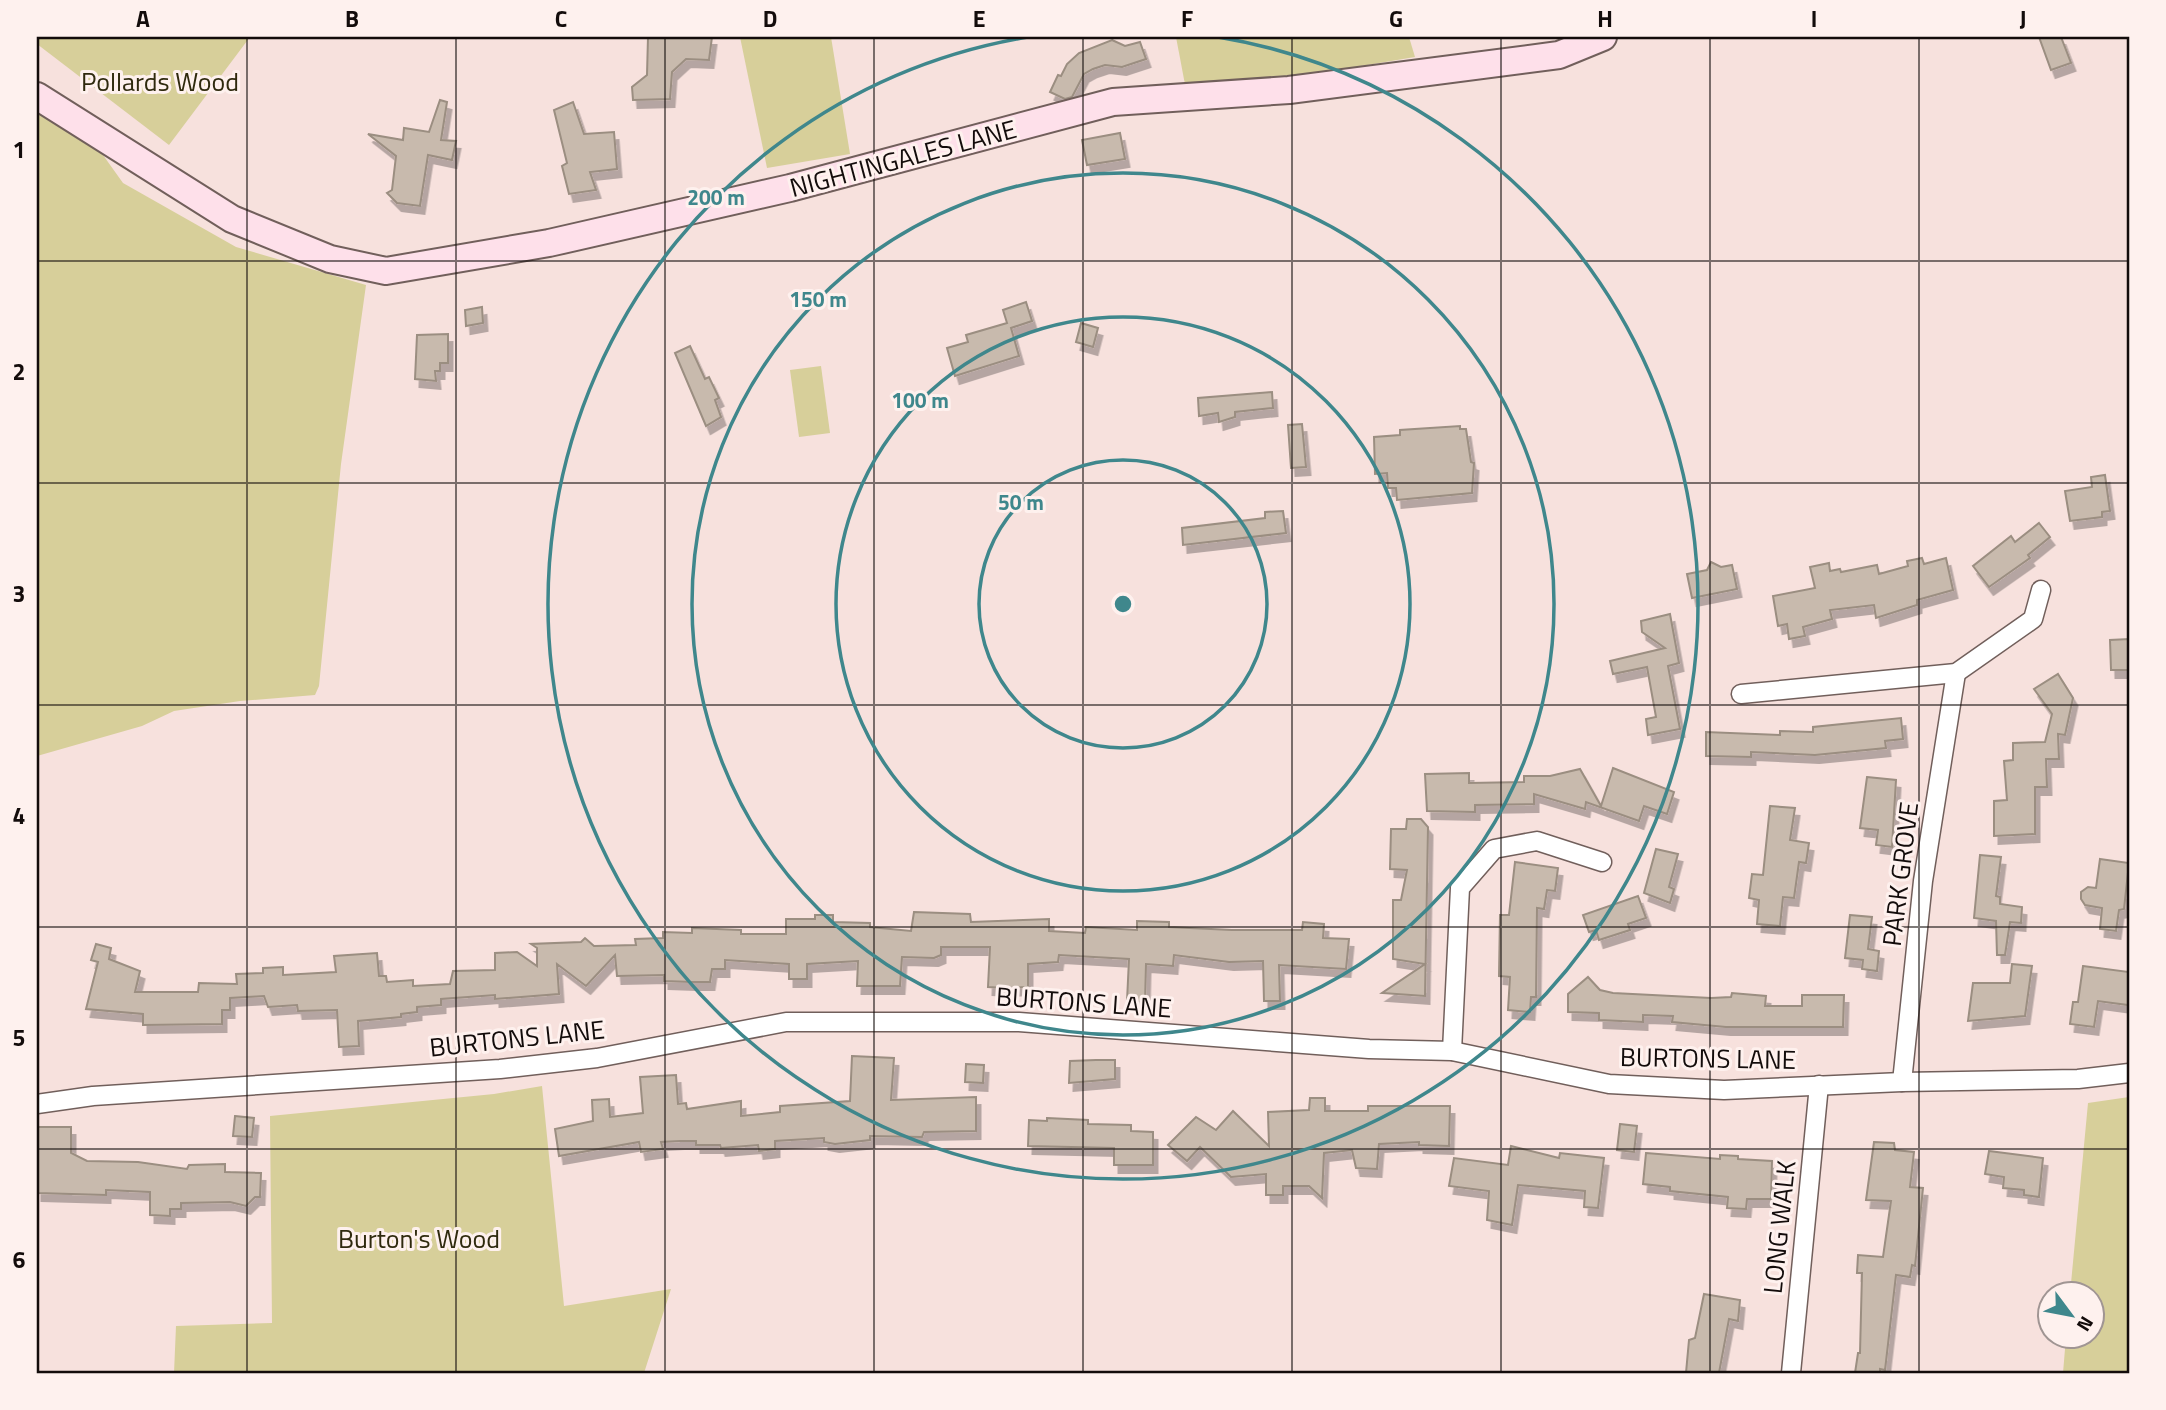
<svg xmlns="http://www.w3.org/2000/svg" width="2166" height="1410" font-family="'Titillium Web',sans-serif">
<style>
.green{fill:#d7cf9a}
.building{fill:#c8baad;stroke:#9b8e81;stroke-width:2;filter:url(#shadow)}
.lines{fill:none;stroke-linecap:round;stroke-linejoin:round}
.street-casing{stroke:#715f5b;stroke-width:21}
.secondary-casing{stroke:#715f5b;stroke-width:30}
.street{stroke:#fff;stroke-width:18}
.secondary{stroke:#fee0ea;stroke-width:26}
.grid{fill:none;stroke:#130c0b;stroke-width:2;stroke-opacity:0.55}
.ring{fill:none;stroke:#3f878c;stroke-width:3.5}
.labels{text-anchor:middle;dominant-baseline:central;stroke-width:6;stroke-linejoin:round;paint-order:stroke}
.park-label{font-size:26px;fill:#2f2a0e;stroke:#fef1ee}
.street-label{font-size:26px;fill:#130c0b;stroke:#fef1ee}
.centre{fill:#3f878c;stroke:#fef1ee;stroke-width:3.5}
.ring-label{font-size:21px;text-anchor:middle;font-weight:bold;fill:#3f878c;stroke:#fef1ee;stroke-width:6;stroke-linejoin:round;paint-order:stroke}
.neatline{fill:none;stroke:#130c0b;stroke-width:2.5}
.grid-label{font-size:23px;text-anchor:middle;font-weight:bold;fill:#130c0b}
</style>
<defs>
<filter id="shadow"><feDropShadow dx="4.5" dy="8" stdDeviation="0" flood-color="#0004"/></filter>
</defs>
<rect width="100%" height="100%" fill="#f7e1dd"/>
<g class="green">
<polygon points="37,37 250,37 169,145 37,44"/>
<polygon points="740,37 831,37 850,154 767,168"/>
<polygon points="1176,37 1409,37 1415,57 1187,95"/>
<polygon points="37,113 103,155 123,183 236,247 366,285 341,464 319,686 315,695 240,701 174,711 142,726 37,756"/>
<polygon points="821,366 830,433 799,437 790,370"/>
<polygon points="542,1086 564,1306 671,1289 644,1373 174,1373 176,1326 272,1323 270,1116 494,1094"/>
<polygon points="2129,1097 2129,1373 2063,1373 2066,1337 2092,1336 2092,1294 2070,1294 2088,1103"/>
</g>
<g class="building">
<polygon points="648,37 712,37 709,60 686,59 672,72 670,99 633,100 632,87 647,75"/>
<polygon points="2039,37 2061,37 2071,63 2051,70"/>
<polygon points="1112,40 1125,46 1140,42 1146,59 1122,67 1105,65 1093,69 1084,74 1072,97 1065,99 1050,92 1058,75 1061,76 1067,64 1079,53"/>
<polygon points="440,100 447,102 441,140 456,141 452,160 428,155 420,206 397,203 387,193 392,190 396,156 368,134 403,140 404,128 429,132"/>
<polygon points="573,102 584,134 614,132 617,169 590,172 596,190 569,194 562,166 567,163 554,110"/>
<polygon points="1120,133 1125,159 1087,165 1082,140"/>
<polygon points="1026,302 1032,321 1011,328 1019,356 955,376 947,348 968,342 966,335 1007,323 1003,310"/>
<polygon points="482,307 483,323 466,326 465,310"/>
<polygon points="1081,323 1098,328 1093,347 1076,342"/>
<polygon points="448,334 448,363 440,363 440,371 435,371 436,381 415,379 417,335"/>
<polygon points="690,346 705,379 709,377 719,398 715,400 721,417 706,426 675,353"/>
<polygon points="1272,392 1273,408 1235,412 1235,417 1219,422 1218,413 1199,416 1198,398"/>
<polygon points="1302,424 1306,467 1291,468 1288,425"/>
<polygon points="1460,426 1460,429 1466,429 1471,462 1474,463 1472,493 1397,500 1396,488 1388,488 1387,473 1375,474 1374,437 1400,435 1400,430"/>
<polygon points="2105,475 2110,511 2102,512 2102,517 2070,521 2065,491 2092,487 2091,477"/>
<polygon points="1283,511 1286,533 1183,545 1182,528 1265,518 1265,512"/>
<polygon points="2039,523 2050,537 2028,555 2030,558 1989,587 1973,566 2011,536 2015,542"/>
<polygon points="1922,558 1924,564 1946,558 1953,590 1917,600 1917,605 1876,618 1874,605 1830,610 1832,619 1803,627 1805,636 1789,639 1787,624 1778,626 1773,596 1815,588 1810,567 1829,563 1830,571 1840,569 1841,572 1877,565 1879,574 1908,566 1907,561"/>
<polygon points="1711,562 1721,567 1732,565 1737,589 1692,598 1687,574 1707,570"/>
<polygon points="1670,614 1679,663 1668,666 1680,729 1648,735 1646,719 1656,717 1647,667 1613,674 1610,661 1665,648 1642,632 1641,621"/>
<polygon points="2129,639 2129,670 2111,670 2110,640"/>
<polygon points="2058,674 2073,698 2065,735 2058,734 2059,759 2046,759 2047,787 2035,787 2035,834 1994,836 1994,801 2007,800 2004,761 2013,760 2013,743 2045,742 2052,714 2034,689"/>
<polygon points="1901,718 1903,739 1885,741 1886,748 1815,755 1751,752 1751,757 1706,756 1706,732 1780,735 1780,731 1813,732 1813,727"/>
<polygon points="1613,768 1674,792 1667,814 1644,806 1639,821 1586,802 1585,809 1534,794 1534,804 1475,805 1475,812 1427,811 1425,774 1469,773 1469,783 1524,782 1524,776 1550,776 1580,769 1601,806"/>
<polygon points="1867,777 1896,780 1892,847 1876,845 1878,830 1860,828"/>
<polygon points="1770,806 1795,808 1790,840 1809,843 1806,863 1799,862 1794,898 1783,897 1780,926 1757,924 1759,900 1749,898 1752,874 1763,875"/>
<polygon points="1407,819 1421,819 1428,827 1425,996 1382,993 1425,964 1393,959 1393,900 1401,900 1407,870 1390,869 1391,829 1406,829"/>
<polygon points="1656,849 1678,854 1669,887 1674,889 1670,903 1644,893"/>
<polygon points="1980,855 2001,857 1996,896 2000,897 2000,904 2022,907 2021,923 2010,922 2005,955 1997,955 1996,921 1974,918"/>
<polygon points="2100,859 2129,863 2124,909 2119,910 2116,931 2100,929 2102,908 2085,905 2081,899 2081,892 2088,887 2096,888"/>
<polygon points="1515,862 1558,868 1555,891 1547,890 1544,909 1537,908 1536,997 1531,997 1530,1012 1508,1010 1510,977 1499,976 1500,915 1509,915"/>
<polygon points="1638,896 1646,918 1628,924 1630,930 1599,940 1596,930 1589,932 1583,915"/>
<polygon points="914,912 970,914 971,922 1049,919 1049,931 1085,933 1086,927 1137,930 1137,921 1169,922 1169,927 1232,930 1302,930 1303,922 1324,924 1323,938 1349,939 1346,969 1279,965 1280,1001 1264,1001 1263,961 1229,962 1174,955 1173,966 1146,964 1145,1002 1127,1001 1129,959 1059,955 1058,962 1028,964 1028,987 1006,988 988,987 990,947 941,947 941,955 934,958 902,957 900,986 857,986 858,961 807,964 807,979 789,979 789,964 725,960 725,969 712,969 710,982 692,982 664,981 664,975 617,976 615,955 586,986 557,964 559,994 495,999 495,995 441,999 441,1005 417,1007 417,1012 401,1014 401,1017 358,1021 359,1046 339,1047 337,1010 298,1011 297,1005 268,1007 264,996 230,998 230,1010 222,1010 222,1024 143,1025 143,1014 86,1009 98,962 91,960 96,944 111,948 109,959 140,971 135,992 198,992 199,983 237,984 236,974 263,973 263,968 283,967 283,975 336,972 334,956 377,953 379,976 386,976 387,982 413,980 413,986 450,984 453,971 495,970 495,953 517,952 537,966 537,948 531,944 581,942 585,938 594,946 636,945 635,939 663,938 663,932 692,933 692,928 741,930 741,934 786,934 786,919 815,919 815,915 833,915 833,922 870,923 870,927 911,931"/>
<polygon points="1850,915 1872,917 1868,949 1879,951 1877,971 1862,969 1863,960 1845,958"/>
<polygon points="2012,964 2032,966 2025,1016 1968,1021 1973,983 2010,983"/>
<polygon points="2083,966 2129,972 2128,1005 2098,1001 2094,1027 2070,1024 2073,1002 2078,1002"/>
<polygon points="1588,977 1600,990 1613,993 1711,998 1731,997 1732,993 1766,996 1765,1006 1802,1006 1802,995 1844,995 1843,1027 1726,1027 1672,1022 1673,1016 1643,1015 1643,1022 1599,1020 1599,1013 1568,1012 1568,994"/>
<polygon points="852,1056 894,1058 891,1100 976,1097 976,1131 924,1132 922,1137 870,1136 870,1140 835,1144 824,1142 824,1138 775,1141 775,1149 759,1151 758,1145 721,1148 720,1145 696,1145 696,1141 680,1141 661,1142 663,1149 641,1152 639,1142 559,1156 555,1129 593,1121 592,1100 609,1099 610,1117 643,1113 640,1077 676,1075 678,1104 686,1103 687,1109 741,1101 741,1116 780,1112 780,1106 850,1101"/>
<polygon points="1096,1060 1115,1060 1115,1079 1069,1083 1070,1061"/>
<polygon points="966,1064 984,1065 983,1083 965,1082"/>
<polygon points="1310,1098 1325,1098 1325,1111 1368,1111 1368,1106 1450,1106 1449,1146 1419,1145 1419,1142 1379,1144 1377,1169 1356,1168 1352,1150 1324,1153 1322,1198 1309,1186 1283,1186 1283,1195 1266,1195 1266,1174 1231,1177 1200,1147 1187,1161 1168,1145 1196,1117 1216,1130 1233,1111 1269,1146 1268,1112 1309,1110"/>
<polygon points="235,1116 254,1118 252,1137 233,1136"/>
<polygon points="1047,1118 1088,1120 1088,1124 1131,1125 1131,1131 1153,1132 1153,1165 1114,1165 1114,1148 1028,1146 1029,1120 1047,1121"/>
<polygon points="1620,1124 1637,1126 1634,1152 1617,1150"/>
<polygon points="37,1127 71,1127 71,1153 87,1161 138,1162 187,1169 189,1165 225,1164 225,1172 261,1173 260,1197 255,1197 246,1206 230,1202 181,1203 181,1209 170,1209 170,1216 150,1215 150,1192 106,1190 106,1195 37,1193"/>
<polygon points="1874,1142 1894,1143 1895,1150 1914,1152 1910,1187 1923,1188 1915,1266 1912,1265 1910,1277 1896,1275 1885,1370 1880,1369 1880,1373 1855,1373 1858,1353 1860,1353 1862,1273 1857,1273 1858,1255 1883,1257 1891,1201 1866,1200"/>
<polygon points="1511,1146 1559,1158 1560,1153 1604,1158 1598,1208 1584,1207 1585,1191 1518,1185 1512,1225 1487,1220 1489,1191 1449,1186 1454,1158 1508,1165"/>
<polygon points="1989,1151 2043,1158 2039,1197 2024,1195 2024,1190 2003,1188 2004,1177 1985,1174"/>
<polygon points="1646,1153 1720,1159 1720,1155 1738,1156 1738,1159 1772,1161 1771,1199 1747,1199 1746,1209 1727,1208 1728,1197 1670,1191 1670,1187 1643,1184"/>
<polygon points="1704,1294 1740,1300 1738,1321 1729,1319 1719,1373 1686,1373 1689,1340 1695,1338"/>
</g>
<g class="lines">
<defs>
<g id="street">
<polyline points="1741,694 1956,673 2033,619 2041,590"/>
<polyline points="1452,1051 1460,888 1494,849 1537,841 1602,862"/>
<polyline points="1902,1082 1923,881 1956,673"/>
<polyline points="37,1104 93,1096 500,1069 597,1058 786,1022 1019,1022 1369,1049 1452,1051 1609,1084 1724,1090 1902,1082 2078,1079 2129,1073"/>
<polyline points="1791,1373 1819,1085"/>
</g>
<polyline id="secondary" points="37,96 232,219 330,259 386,271 549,243 790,188 1113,102 1289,90 1559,55 1603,37"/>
</defs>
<use href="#street" class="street-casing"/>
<use href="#secondary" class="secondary-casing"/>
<use href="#street" class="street"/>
<use href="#secondary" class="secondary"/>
</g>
<path class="grid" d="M247,37V1373M456,37V1373M665,37V1373M874,37V1373M1083,37V1373M1292,37V1373M1501,37V1373M1710,37V1373M1919,37V1373M37,261H2129M37,483H2129M37,705H2129M37,927H2129M37,1149H2129"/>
<g class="ring">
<circle cx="1123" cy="604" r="144"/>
<circle cx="1123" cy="604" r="287"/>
<circle cx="1123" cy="604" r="431"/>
<path d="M1218 37A575 575 0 1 1 1028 37"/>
</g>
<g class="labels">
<g class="park-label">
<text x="160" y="81">Pollards Wood</text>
<text x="419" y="1238">Burton's Wood</text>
</g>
<g class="street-label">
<text transform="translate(903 158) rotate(-15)">NIGHTINGALES LANE</text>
<text transform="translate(1900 874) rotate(-83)">PARK GROVE</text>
<text transform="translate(1084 1002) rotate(4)">BURTONS LANE</text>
<text transform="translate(517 1038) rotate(-6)">BURTONS LANE</text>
<text transform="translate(1708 1058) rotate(1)">BURTONS LANE</text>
<text transform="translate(1779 1227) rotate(-84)">LONG WALK</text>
</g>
</g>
<circle cx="1123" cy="604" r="10" class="centre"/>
<g class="ring-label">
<text x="716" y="205">200 m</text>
<text x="818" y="307">150 m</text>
<text x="920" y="408">100 m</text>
<text x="1021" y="510">50 m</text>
</g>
<rect width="2166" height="1410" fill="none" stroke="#fef1ee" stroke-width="77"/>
<g transform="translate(2071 1315) rotate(122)"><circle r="33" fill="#fef1ee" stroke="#a09593" stroke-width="2"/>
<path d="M0-5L12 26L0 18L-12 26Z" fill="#3f878c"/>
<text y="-10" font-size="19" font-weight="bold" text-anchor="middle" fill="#130c0b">N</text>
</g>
<rect x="38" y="38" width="2090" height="1334" class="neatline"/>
<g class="grid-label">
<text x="143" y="27">A</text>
<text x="352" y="27">B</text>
<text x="561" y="27">C</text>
<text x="770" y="27">D</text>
<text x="979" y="27">E</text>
<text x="1187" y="27">F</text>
<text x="1396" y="27">G</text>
<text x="1605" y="27">H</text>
<text x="1814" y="27">I</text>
<text x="2023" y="27">J</text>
<text x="19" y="158">1</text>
<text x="19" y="380">2</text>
<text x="19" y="602">3</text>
<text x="19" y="824">4</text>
<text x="19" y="1046">5</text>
<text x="19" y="1268">6</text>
</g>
</svg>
